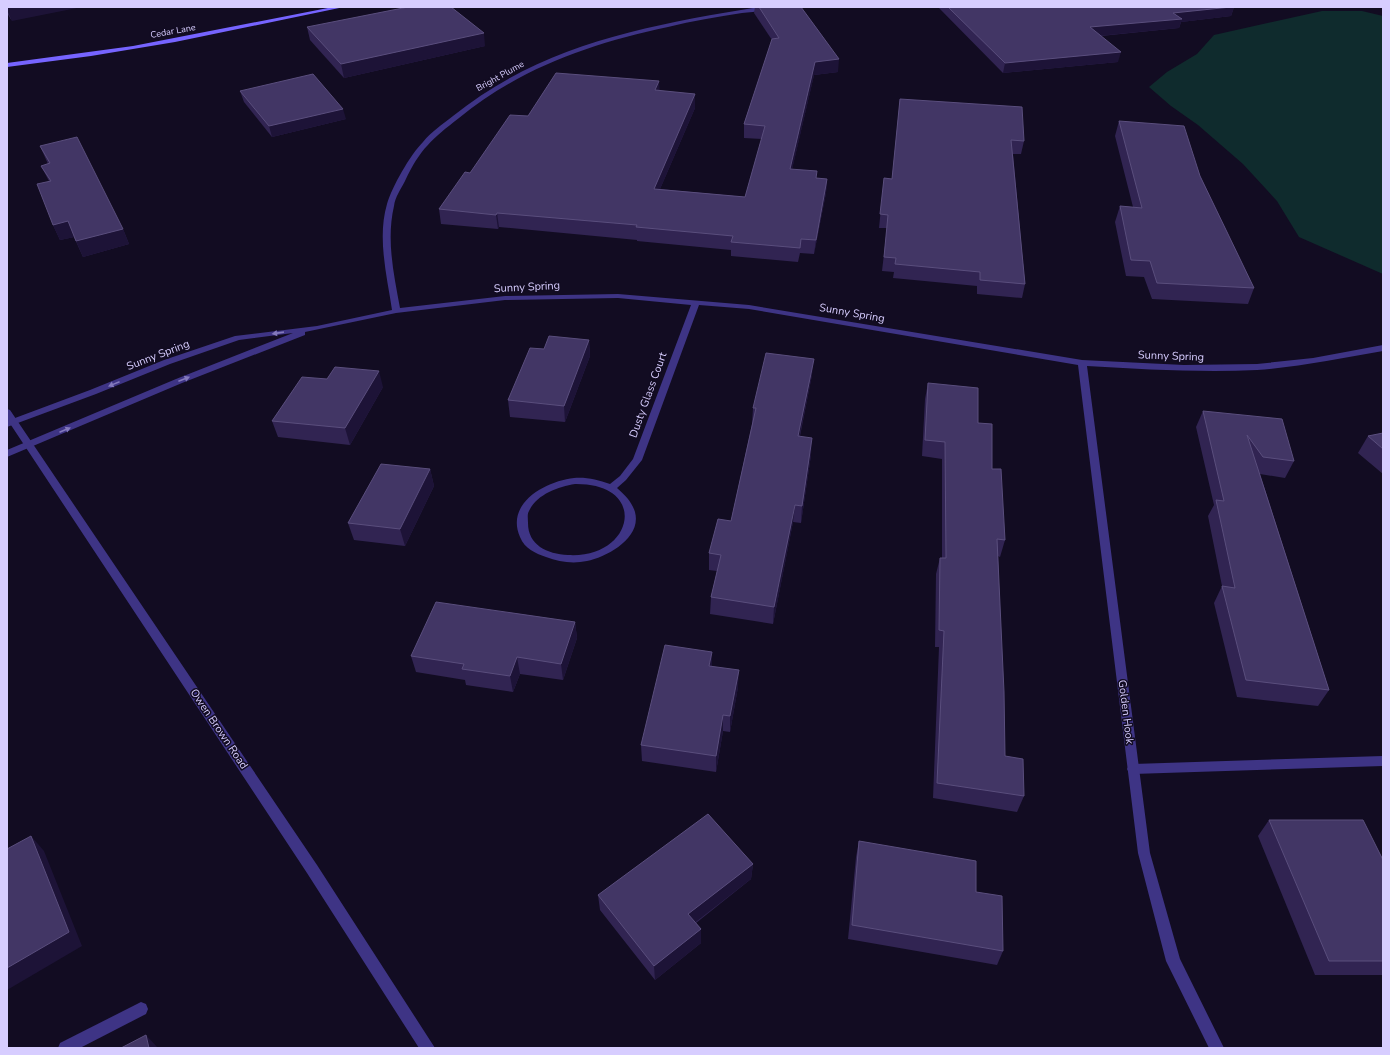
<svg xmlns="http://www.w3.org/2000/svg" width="1390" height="1055" font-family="'Nunito Sans',sans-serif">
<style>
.green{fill:#0f2b2d}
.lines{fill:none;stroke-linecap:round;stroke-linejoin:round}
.service{fill:#3e3485;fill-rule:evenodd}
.minor{fill:#3e3485;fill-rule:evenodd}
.tertiary{fill:#3e3485;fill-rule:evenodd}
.secondary{fill:#7664ff;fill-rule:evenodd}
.wall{fill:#312452}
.shaded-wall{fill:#1d1337}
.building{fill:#423665;stroke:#5a4e7d}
.oneway{fill:#8379bc}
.labels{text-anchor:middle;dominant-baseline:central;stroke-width:3;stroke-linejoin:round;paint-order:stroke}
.far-street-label{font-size:9px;fill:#d7cdff;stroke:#120c22}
.street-label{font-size:11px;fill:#d7cdff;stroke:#120c22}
</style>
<rect width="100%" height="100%" fill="#120c22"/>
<polygon class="green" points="1322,11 1362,11 1383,16 1383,274 1299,237 1277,201 1243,164 1198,125 1171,106 1149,87 1167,72 1197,54 1214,35"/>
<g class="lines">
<polygon class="service" points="1383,756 1383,766 1133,774 1129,773 1127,769 1129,765 1133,764"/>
<g class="minor">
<path d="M759,7H772C764,12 751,12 742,13C717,17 692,21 668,27C592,43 520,68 459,118C432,139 420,149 405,181C401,189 395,197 394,206C386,240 394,275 400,308L505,296L618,294L749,305L1082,360L1184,365L1257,364L1313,358L1383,345V351C1341,358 1299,367 1257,370C1200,373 1143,369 1087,366L1150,853L1180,959L1224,1048H1209L1166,961L1138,853L1078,365L749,309L699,305L642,460L626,480L617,488C625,495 632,502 635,512C642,538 607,557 587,561C573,564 559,562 546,557C535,553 525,549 520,537C505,503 546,481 574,478C587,477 598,480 610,484L620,476L633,459L691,305L618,298L505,300L396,313L305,332V335L182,383L7,457V450L176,379L293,333L239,340L170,364L96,394L7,427V421L90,390L164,360L235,336L317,326L392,310C387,276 377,238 387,204C392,187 410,155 423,142C431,132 443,124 453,116C542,44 649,25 759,7ZM575,484C650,483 634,559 568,555C547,554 528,545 528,523C528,519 527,514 529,511C537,494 558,487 575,484Z"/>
<polygon points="141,1002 146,1004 148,1009 146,1014 80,1048 58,1048 60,1043"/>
</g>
<polygon class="tertiary" points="7,409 10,410 317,865 435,1048 419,1048 307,873 7,419"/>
<polygon class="secondary" points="333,7 344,7 175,42 91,56 7,67 7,63 133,46"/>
</g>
<g class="wall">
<polygon points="7,7 12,21 7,13"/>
<polygon points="755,7 801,7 838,72 814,75 792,169 817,178 827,179 826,193 814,254 800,253 798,262 731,256 731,250 637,241 637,240 499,227 498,229 441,224 439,209 470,173 528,116 660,91 695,108 660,189 745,197 762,139 744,138 744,124 772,40 754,13"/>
<polygon points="938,7 1237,7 1234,7 1231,16 1181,22 1179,28 1101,36 1118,62 1003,73"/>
<polygon points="307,27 485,46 344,78 310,40"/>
<polygon points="240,91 346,119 272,137 244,102"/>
<polygon points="900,99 1024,141 1021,154 1013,154 1025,284 1022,298 977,294 977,286 893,278 894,272 882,271 887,228 879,228 884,178 892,179"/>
<polygon points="1119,121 1200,176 1254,288 1248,304 1152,299 1144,277 1126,276 1115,222 1120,206 1133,207 1115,136"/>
<polygon points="40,146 123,229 129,244 83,257 74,237 60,240 53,225 49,181 41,166 48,164"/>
<polygon points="589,340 590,356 565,422 510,417 508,400 544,349"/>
<polygon points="812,375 800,436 811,455 801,523 793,522 773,624 710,614 711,597 717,571 709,570 709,553 731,521 752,424 753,408"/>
<polygon points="928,383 978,423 992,469 1005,540 1000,557 998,556 1005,756 1024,796 1017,812 933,798 939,647 935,647 936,574 940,558 942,558 942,459 922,456 925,399"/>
<polygon points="383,387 350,445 278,437 272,421"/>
<polygon points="1203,411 1294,461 1285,478 1260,474 1329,690 1318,706 1237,697 1214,603 1222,586 1208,516 1214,505 1196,427"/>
<polygon points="1383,433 1383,474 1358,453 1368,436"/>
<polygon points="430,469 434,486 405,546 354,540 348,523"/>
<polygon points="575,622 577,638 563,680 520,674 513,692 466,685 465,680 416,672 411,656"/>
<polygon points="712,667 738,687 730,732 723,731 716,772 642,761 641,745"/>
<polygon points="1269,820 1383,860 1383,975 1315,975 1258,836"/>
<polygon points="859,841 1003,951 997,965 848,939 856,857"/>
<polygon points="753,864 751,879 696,923 701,929 701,943 655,980 600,910 598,895"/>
</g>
<g class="shaded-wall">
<polygon points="12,7 82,7 12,21 7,10 7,8"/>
<polygon points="1220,7 1237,7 1234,7 1231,16 1181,22 1179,28 1088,37 1090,27 1173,13"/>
<polygon points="484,33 485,46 344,78 341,64"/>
<polygon points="1121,52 1118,62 1003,73 1005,63"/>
<polygon points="839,59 838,72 814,75 789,183 790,169 815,62"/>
<polygon points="659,81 660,94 655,90"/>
<polygon points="695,94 695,108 654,203 654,189"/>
<polygon points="343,109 346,119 272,137 269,126"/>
<polygon points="827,179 826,193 814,254 816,240"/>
<polygon points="497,213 499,227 498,229 496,215"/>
<polygon points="68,221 75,237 60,240 53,225"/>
<polygon points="123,229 129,244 83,257 76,241"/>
<polygon points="589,340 590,356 565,422 564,406"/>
<polygon points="814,359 812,375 796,453 798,436"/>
<polygon points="379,371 383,387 350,445 345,428"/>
<polygon points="812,438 811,455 801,523 802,506"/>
<polygon points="430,469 434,486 405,546 400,529"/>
<polygon points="795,505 793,522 773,624 774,607"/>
<polygon points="575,622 577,638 563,680 561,664"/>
<polygon points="712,652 712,668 709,666"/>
<polygon points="517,657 520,674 513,692 510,676"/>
<polygon points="739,670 738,687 730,732 730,716"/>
<polygon points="723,715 723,731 716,772 716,756"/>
<polygon points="31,836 44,851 82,946 7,990 7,968"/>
<polygon points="753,864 751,879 688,928 688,914"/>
<polygon points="701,929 701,943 655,980 654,966"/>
<polygon points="146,1035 158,1048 149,1048"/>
</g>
<g class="building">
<polygon points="408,7 451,7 484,33 341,64 307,27"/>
<polygon points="759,7 801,7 839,59 815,62 790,169 817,171 816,178 827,179 816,240 801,239 800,248 731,242 733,236 636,227 637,225 497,213 496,215 439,209 465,172 470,173 510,115 528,116 556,73 659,81 655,90 695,94 654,189 745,197 765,126 744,124 772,39 779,38"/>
<polygon points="948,7 1231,7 1173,13 1182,19 1090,27 1121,52 1005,63"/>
<polygon points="313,74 343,109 269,126 240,91"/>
<polygon points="900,99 1022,107 1024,141 1011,140 1025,284 980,280 980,272 895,264 896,258 884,257 888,215 880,214 884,178 892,179"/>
<polygon points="1119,121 1184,126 1200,176 1254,288 1157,283 1150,261 1131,260 1120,206 1142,208"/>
<polygon points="77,137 123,229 76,241 68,221 53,225 37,184 51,181 41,166 50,163 40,146"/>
<polygon points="549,336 589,340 564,406 508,400 530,348 544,349"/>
<polygon points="766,353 814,359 798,436 812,438 802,506 795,505 774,607 711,597 721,555 709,553 718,519 731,521 756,408 753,408"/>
<polygon points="335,367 379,371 345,428 272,421 302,377 327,379"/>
<polygon points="928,383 978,388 978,423 992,424 992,469 1001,469 1005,540 997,539 1004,692 1005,756 1023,759 1024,796 937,783 944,631 939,630 940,558 946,558 945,442 925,440"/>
<polygon points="1203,411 1282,419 1294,461 1263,457 1247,435 1329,690 1246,680 1222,586 1235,588 1216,500 1224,501"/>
<polygon points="1383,433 1383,449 1368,436"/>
<polygon points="381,464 430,469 400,529 348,523"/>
<polygon points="436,602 575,622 561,664 517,657 510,676 462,669 464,664 411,656"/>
<polygon points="665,645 712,652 709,666 739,670 730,716 723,715 716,756 641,745"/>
<polygon points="708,814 753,864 688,914 701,929 654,966 598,895"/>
<polygon points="1269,820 1363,820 1383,860 1383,961 1329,961"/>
<polygon points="31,836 69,932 7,968 7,849"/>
<polygon points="859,841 976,861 976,892 1002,896 1003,951 852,925"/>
<polygon points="146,1035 149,1048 121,1048"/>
</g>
<defs><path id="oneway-solid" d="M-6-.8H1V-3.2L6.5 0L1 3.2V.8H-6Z"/></defs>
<g class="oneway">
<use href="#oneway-solid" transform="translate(278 333) rotate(172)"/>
<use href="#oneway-solid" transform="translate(184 379) rotate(-21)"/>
<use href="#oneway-solid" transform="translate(114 384) rotate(158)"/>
<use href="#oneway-solid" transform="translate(65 430) rotate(-23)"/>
</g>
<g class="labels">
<g class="far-street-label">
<text transform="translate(173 31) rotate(-10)">Cedar Lane</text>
<text transform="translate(500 76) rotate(-29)">Bright Plume</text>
</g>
<g class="street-label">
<text transform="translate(527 287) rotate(-3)">Sunny Spring</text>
<text transform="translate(852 313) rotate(10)">Sunny Spring</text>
<text transform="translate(158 355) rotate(-21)">Sunny Spring</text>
<text transform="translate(1171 356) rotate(2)">Sunny Spring</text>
<text transform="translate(648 395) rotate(-70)">Dusty Glass Court</text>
<text transform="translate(1126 712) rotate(83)">Golden Hook</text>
<text transform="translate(219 729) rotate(56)">Owen Brown Road</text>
</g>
</g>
<rect width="1390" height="1055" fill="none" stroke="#d7cdff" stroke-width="16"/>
</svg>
